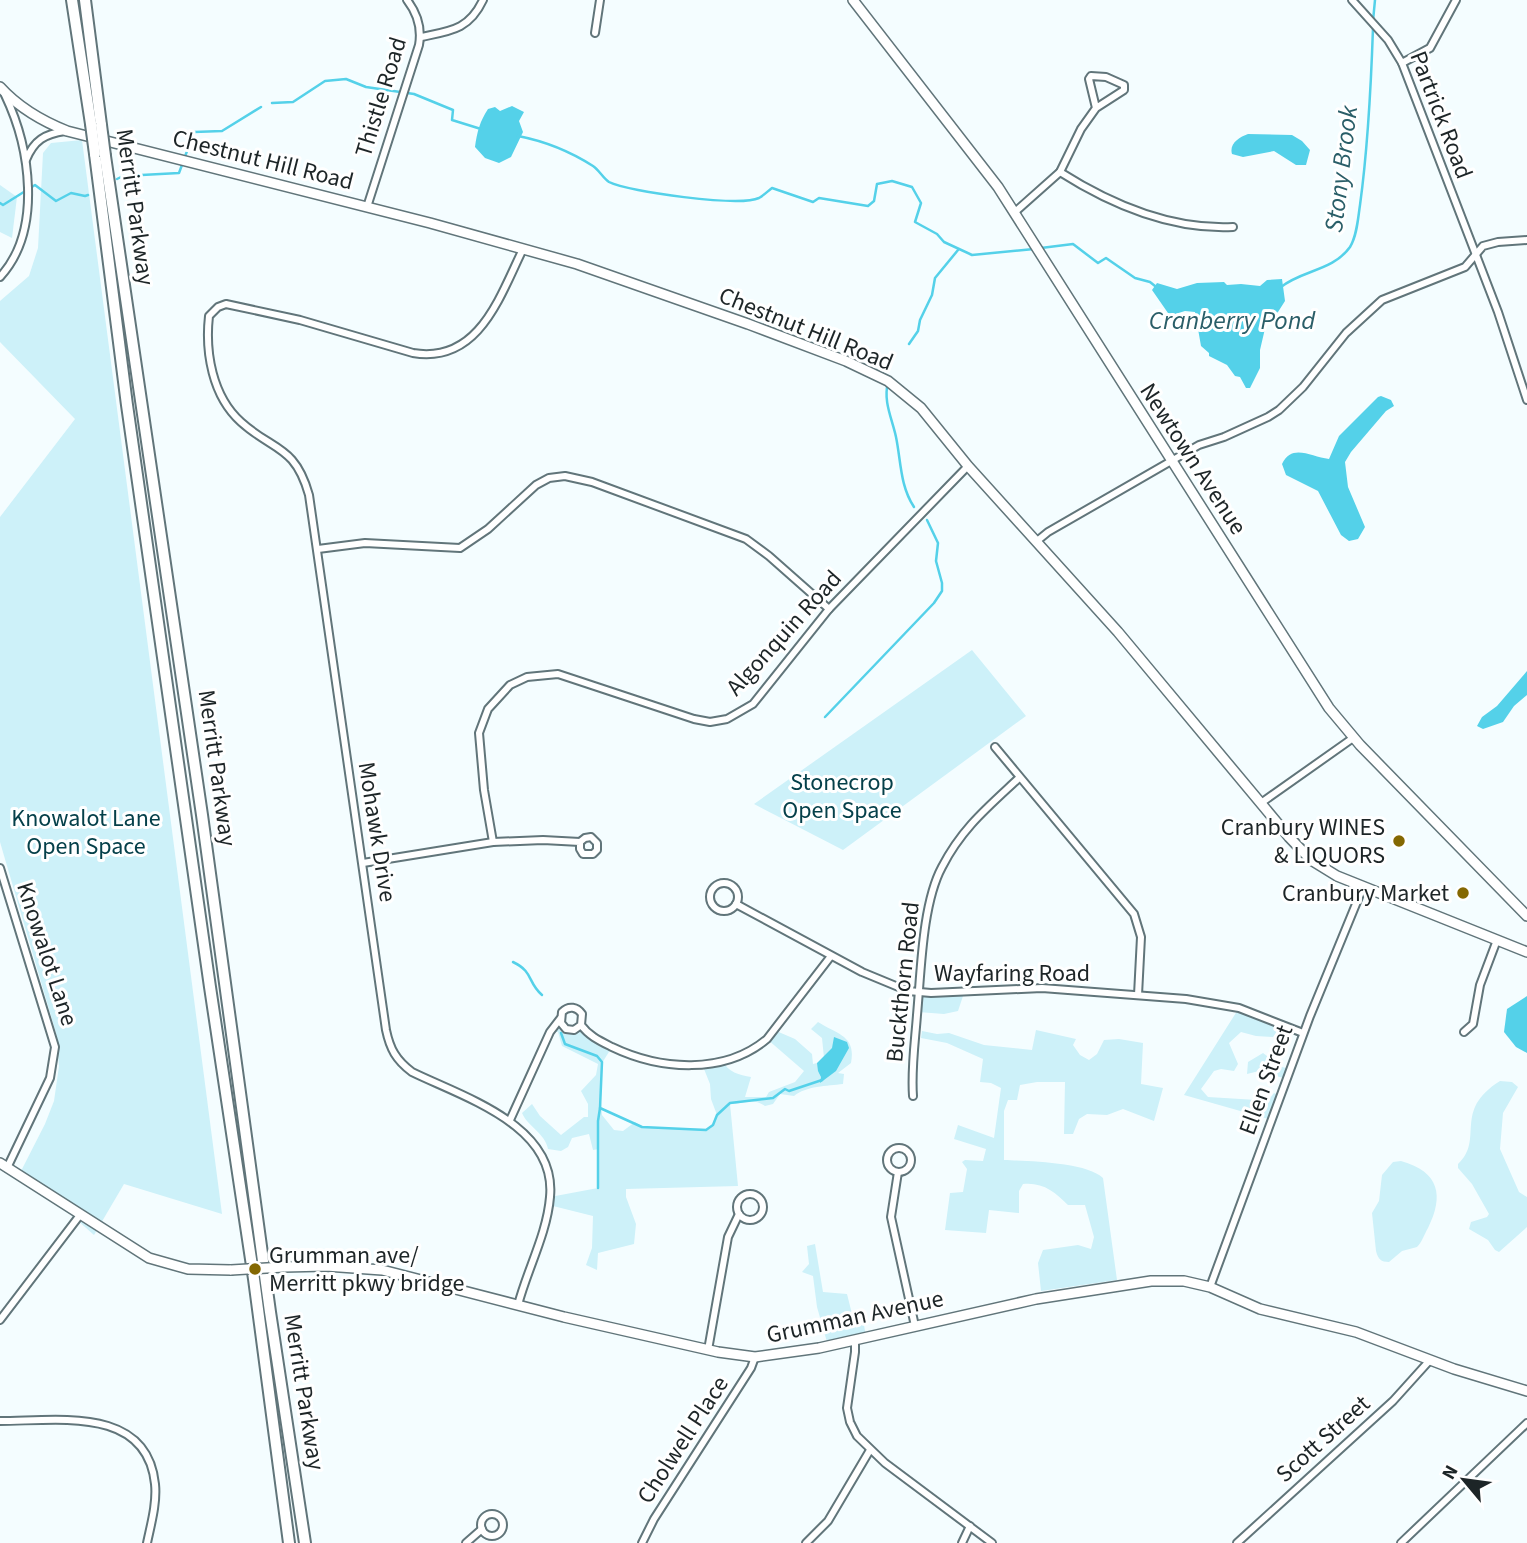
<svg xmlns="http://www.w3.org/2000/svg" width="1527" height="1543" font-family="'Source Sans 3',sans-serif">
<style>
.green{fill:#cdf1f9}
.water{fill:#54d1e9}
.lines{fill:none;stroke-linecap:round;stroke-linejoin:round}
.stream{stroke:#54d1e9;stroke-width:2.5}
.street-casing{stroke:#61757a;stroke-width:10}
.secondary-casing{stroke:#61757a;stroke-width:12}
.highway-casing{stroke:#61757a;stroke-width:14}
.street{stroke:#fff;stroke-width:6}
.secondary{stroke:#fff;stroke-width:9}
.highway{stroke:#fff;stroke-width:10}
.secondary-bridge-casing{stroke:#61757a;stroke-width:12;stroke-linecap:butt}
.highway-bridge-casing{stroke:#61757a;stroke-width:14;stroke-linecap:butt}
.secondary-bridge{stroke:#fff;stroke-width:9}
.highway-bridge{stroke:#fff;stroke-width:10}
.poi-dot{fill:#846802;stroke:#fff;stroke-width:2.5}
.labels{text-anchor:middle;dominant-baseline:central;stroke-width:6;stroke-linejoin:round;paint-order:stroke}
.street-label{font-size:24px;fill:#1d2527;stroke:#fff}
.park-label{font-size:24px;fill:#05404a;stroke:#fff}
.poi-label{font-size:24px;fill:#1d2527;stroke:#fff;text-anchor:end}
.water-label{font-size:26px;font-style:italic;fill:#2a5e68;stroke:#fff}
</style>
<rect width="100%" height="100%" fill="#f4fdff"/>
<g class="green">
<polygon points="82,140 222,1214 124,1184 94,1235 58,1203 19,1175 45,1124 54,1101 59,1066 56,1033 0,842 0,517 75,419 0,342 0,301 29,276 38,248 43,153 51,143"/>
<polygon points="0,185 17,197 12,238 0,232"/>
<polygon points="972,650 1026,716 843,850 754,804"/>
<polygon points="965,990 958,1011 944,1014 918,1012 919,993"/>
<polygon points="1239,1008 1282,1024 1273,1037 1256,1036 1241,1032 1229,1043 1238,1064 1234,1071 1221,1069 1214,1071 1201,1089 1208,1097 1257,1100 1264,1106 1274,1093 1281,1096 1272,1120 1184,1095"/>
<path d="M558,1021L566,1029L581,1025L612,1047L602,1063L600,1087L602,1115L614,1130L623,1131L635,1122L643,1127L710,1129L717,1115L711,1099L710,1084L702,1064L723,1061C727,1072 740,1075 751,1077L745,1097H766L769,1092L795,1082L804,1071L767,1039L774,1030L795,1039L812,1054L813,1064L821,1062L824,1058L822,1038L811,1029L818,1022C839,1035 856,1036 851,1063L838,1073L844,1074L843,1084C827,1086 806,1086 794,1096L780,1094L773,1104L765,1106C752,1097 744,1104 730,1104L738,1186L626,1189V1197L636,1224L634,1244L598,1253L597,1270L586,1265L592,1248L593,1216L549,1205L550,1197L598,1188L599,1149L593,1150L589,1134L572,1138L568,1147L561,1151L548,1149C545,1133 528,1127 522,1113L532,1104L540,1116L561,1135L584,1117H588V1104L581,1091L596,1075L598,1064L562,1046L558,1032H550Z"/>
<path d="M1036,1030L1076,1039L1073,1045L1080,1055L1089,1060L1097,1054L1104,1040L1119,1039L1143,1043L1141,1084L1163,1088L1154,1121L1123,1109L1107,1115L1087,1114L1079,1119L1073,1134H1064L1065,1082H1037L1020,1085L1017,1100H1008L1004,1111V1160C1027,1161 1087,1162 1103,1178L1117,1280L1041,1291L1038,1263L1043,1250L1078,1245L1091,1249L1094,1237L1085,1205H1068C1055,1192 1043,1182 1023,1184L1019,1191V1213L989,1210L986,1233L945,1230L950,1193L963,1192L967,1169L962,1162L965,1160L983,1161L986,1149L954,1139L958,1125L994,1138L1001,1088L991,1083L980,1082L983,1059L947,1043L921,1038L922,1031L937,1034L949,1033L984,1045L1032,1050Z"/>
<polygon points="1263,1053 1282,1067 1290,1069 1287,1079 1259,1071 1247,1074 1248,1062"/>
<path d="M1500,1081L1512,1082L1518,1087L1503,1113L1500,1149L1519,1192L1527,1197V1227L1499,1252L1495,1250L1488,1240L1469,1229L1471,1222L1487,1217L1489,1214L1472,1184L1458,1168V1164C1485,1139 1452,1111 1500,1081Z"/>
<path d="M1401,1161C1440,1172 1444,1196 1428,1228C1424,1235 1422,1242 1417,1247L1402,1251L1389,1262C1381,1262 1378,1259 1376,1251L1372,1213L1379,1201L1382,1175L1393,1162Z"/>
<polygon points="815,1244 823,1292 847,1294 852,1314 863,1319 866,1337 840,1344 827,1342 817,1307 813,1276 802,1272 809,1264 807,1246"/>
</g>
<g class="water">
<path d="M512,106L524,112L519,121L523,132L511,157L499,163L485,158L475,147C477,132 480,121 488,109L495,107L500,111Z"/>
<path d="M1248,134L1292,135L1302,141L1310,150L1306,165H1296L1274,151L1243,157L1232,154C1229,144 1239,137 1248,134Z"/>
<polygon points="1282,279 1285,301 1278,312 1267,320 1260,350 1260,368 1250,388 1246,388 1240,377 1235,376 1227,365 1209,356 1209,353 1201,346 1195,312 1185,311 1172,315 1168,313 1152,290 1157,283 1177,289 1197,283 1224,282 1227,285 1241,284 1260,286 1267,280"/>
<path d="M1381,396L1391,400L1394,406L1386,411L1351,452L1345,462L1348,487L1365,527L1358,539L1349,541L1341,535L1318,491L1286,475L1282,464C1292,443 1311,457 1329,459L1339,436L1378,397Z"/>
<polygon points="1527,671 1527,695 1514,706 1503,722 1483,729 1477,726 1482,717 1497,706"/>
<polygon points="1527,996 1527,1053 1516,1047 1504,1032 1507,1009"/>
<polygon points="834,1037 847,1042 849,1048 836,1071 820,1083 821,1077 818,1071 817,1063 832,1048"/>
</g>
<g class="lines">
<g class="stream">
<polyline points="1373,21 1375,0"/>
<polyline points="272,103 293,102 325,81 346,79 366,87 414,94 453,110 452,120 481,129"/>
<path d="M518,136C544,141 571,152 593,166C599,170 603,178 609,182C629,192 739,207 759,198C763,196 768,191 772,188L813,202L819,198L868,206L874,201L877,184L892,181L912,187L921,203L915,222L937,234L944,242L972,255L1034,249"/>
<polyline points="117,179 123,176 179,173 194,132 222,131 261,107"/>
<polyline points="0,203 3,205 35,185 56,201 71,193 85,196 88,195"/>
<polyline points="1041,248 1073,244 1098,263 1106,258 1135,278 1150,282 1155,286"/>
<path d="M1281,287C1302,270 1333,271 1350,247C1357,236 1358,218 1360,205C1368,147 1371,87 1373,28"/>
<polyline points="909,344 918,331 920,320 932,295 935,278 958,250"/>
<path d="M888,382C883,402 892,418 896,437C901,461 900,486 914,507"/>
<polyline points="825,717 934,603 942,591 942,583 936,561 938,543 927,520"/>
<path d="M513,962C534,972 527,982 542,995"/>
<polyline points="561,1033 565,1044 597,1056 602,1062 600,1108 642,1127 706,1130 713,1125 717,1115 730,1103 773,1098 785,1089 789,1091 822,1080"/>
<polyline points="598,1188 598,1121 600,1108"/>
</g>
<defs>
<g id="street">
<polyline points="1352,0 1388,40 1402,63 1498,312 1527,400"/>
<polyline points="595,33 600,0"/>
<path d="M421,37C450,31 469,30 483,0"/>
<polyline points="1402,63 1430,48 1456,0"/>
<path d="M26,160C34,140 45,134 65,131"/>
<path d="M1060,172C1112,205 1171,230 1233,227"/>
<path d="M367,207L419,45C422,28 417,13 407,0"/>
<polyline points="1015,212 1060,172 1081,129 1096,108 1089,79 1091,76 1106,77 1124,85 1124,90 1096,108"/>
<path d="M0,277C43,230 30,147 5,95"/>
<polyline points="1037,541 1048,532 1199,445 1224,437 1268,417 1279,410 1303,387 1346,333 1382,300 1465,267 1483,246 1498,242 1527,240"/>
<polyline points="318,549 365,543 460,548 488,529 536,485 549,478 565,476 592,482 746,539 769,556 829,609"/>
<polyline points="995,747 1134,914 1141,937 1138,995"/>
<polyline points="1261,803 1353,738"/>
<polyline points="493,842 484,790 479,733 488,709 510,685 527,677 558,674 694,719 710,722 727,719 753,704 829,609 968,466"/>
<polyline points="363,863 493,842 543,840 580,842 585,838 591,837 597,843 597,850 593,854 583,854 580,849 580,842"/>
<polyline points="0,868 55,1047 50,1078 7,1168"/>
<circle cx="724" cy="897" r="14"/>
<polyline points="736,904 862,972 908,991 931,993 1042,988 1186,999 1239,1008 1303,1033"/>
<path d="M581,1025L574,1030L566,1029L561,1023L562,1012C569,1005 577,1007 582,1014L581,1025C589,1036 600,1041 612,1047C660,1070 724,1075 767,1039L831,956"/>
<polyline points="1464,1032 1473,1024 1480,985 1497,940"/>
<path d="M913,1096C911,1069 915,1042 917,1015C921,972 922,904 942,867C962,828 988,807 1019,778"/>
<polyline points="510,1120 550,1032 560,1019"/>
<circle cx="899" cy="1160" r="12"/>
<polyline points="898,1172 891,1217 915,1326"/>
<circle cx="750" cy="1207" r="13"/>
<polyline points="1210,1287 1310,1016 1363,887"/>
<path d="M518,1305C527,1270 547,1234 550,1197C557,1125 463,1097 412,1072C396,1060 390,1049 386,1030L309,495C295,445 273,451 241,422C212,396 205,352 209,316L218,307L226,304L300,320L413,353C479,364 500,296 523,249"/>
<polyline points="0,1320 80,1215"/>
<polyline points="855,1340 855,1352 847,1408 850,1422 857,1436 885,1463 992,1543"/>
<polyline points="708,1350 728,1237 739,1214"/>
<path d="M0,1421C56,1421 147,1405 155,1484C157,1503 151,1524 147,1543"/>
<circle cx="492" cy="1525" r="11"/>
<polyline points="466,1543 482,1529"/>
<polyline points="642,1543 654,1519 751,1368 755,1357"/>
<polyline points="806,1543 828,1521 870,1450"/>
<polyline points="962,1543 970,1526"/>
<polyline points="1237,1543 1393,1401 1430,1360"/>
<polyline points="1401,1543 1527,1423"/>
</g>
<g id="secondary">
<polyline points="853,0 998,187 1329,708 1360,745 1527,916"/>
<path d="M0,87C19,108 42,121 67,131L430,223L577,264L748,324L846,361L888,381L921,408L968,466L1118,632L1289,837L1311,860L1337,876L1527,952"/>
<polyline points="0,1163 149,1258 188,1269 231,1270"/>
<polyline points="284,1267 326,1266 382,1270 564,1317 718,1352 755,1357 819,1348 1036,1299 1151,1281 1184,1281 1210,1287 1260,1309 1356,1332 1454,1369 1527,1391"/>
</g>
<g id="highway">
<polyline points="72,0 91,124"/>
<polyline points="85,0 101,125"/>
<polyline points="95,154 127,405 210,987 254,1279 289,1543"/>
<polyline points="105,156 202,815 270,1312 305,1543"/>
</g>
</defs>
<use href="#street" class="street-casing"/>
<use href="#secondary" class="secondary-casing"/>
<use href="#highway" class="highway-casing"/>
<use href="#street" class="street"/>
<use href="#secondary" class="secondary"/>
<use href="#highway" class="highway"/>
<defs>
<polyline id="secondary-bridge" points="231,1270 284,1267"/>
<g id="highway-bridge">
<polyline points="91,124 95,154"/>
<polyline points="101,125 105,156"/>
</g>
</defs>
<use href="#secondary-bridge" class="secondary-bridge-casing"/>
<use href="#highway-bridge" class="highway-bridge-casing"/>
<use href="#secondary-bridge" class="secondary-bridge"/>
<use href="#highway-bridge" class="highway-bridge"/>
</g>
<g class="poi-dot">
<circle cx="1399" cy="841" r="7"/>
<circle cx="1463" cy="893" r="7"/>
<circle cx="255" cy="1269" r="7"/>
</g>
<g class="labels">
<g class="street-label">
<text transform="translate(381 97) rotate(-73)">Thistle Road</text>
<text transform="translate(1441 115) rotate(69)">Partrick Road</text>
<text transform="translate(263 160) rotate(14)">Chestnut Hill Road</text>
<text transform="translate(135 207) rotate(82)">Merritt Parkway</text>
<text transform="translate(806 329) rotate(22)">Chestnut Hill Road</text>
<text transform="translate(1193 459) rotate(57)">Newtown Avenue</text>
<text transform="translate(784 633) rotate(-48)">Algonquin Road</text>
<text transform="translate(217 768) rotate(82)">Merritt Parkway</text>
<text transform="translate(377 832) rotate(81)">Mohawk Drive</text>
<text transform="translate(47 954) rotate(72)">Knowalot Lane</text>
<text x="1012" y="973">Wayfaring Road</text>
<text transform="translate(903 982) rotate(-84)">Buckthorn Road</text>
<text transform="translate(1266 1080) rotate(-70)">Ellen Street</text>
<text transform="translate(855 1317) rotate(-12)">Grumman Avenue</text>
<text transform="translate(304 1392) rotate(81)">Merritt Parkway</text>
<text transform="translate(1323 1439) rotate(-42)">Scott Street</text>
<text transform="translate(683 1440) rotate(-57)">Cholwell Place</text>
</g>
<g class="park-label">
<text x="842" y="782">Stonecrop<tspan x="842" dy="28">Open Space</tspan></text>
<text x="86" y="818">Knowalot Lane<tspan x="86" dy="28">Open Space</tspan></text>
</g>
<g class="poi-label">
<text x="1385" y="827">Cranbury WINES<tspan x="1385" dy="28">&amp; LIQUORS</tspan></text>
<text x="1449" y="893">Cranbury Market</text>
<text x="269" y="1255" text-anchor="start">Grumman ave/<tspan x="269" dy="28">Merritt pkwy bridge</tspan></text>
</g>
<g class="water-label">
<text transform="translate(1341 169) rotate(-83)">Stony Brook</text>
<text x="1232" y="320">Cranberry Pond</text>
</g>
</g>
<g transform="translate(1464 1480) rotate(299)" stroke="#ffffff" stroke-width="5" paint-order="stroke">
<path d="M0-5L12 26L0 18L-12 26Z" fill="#1d2527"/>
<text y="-10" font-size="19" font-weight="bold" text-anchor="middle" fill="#1d2527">N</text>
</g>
</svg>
